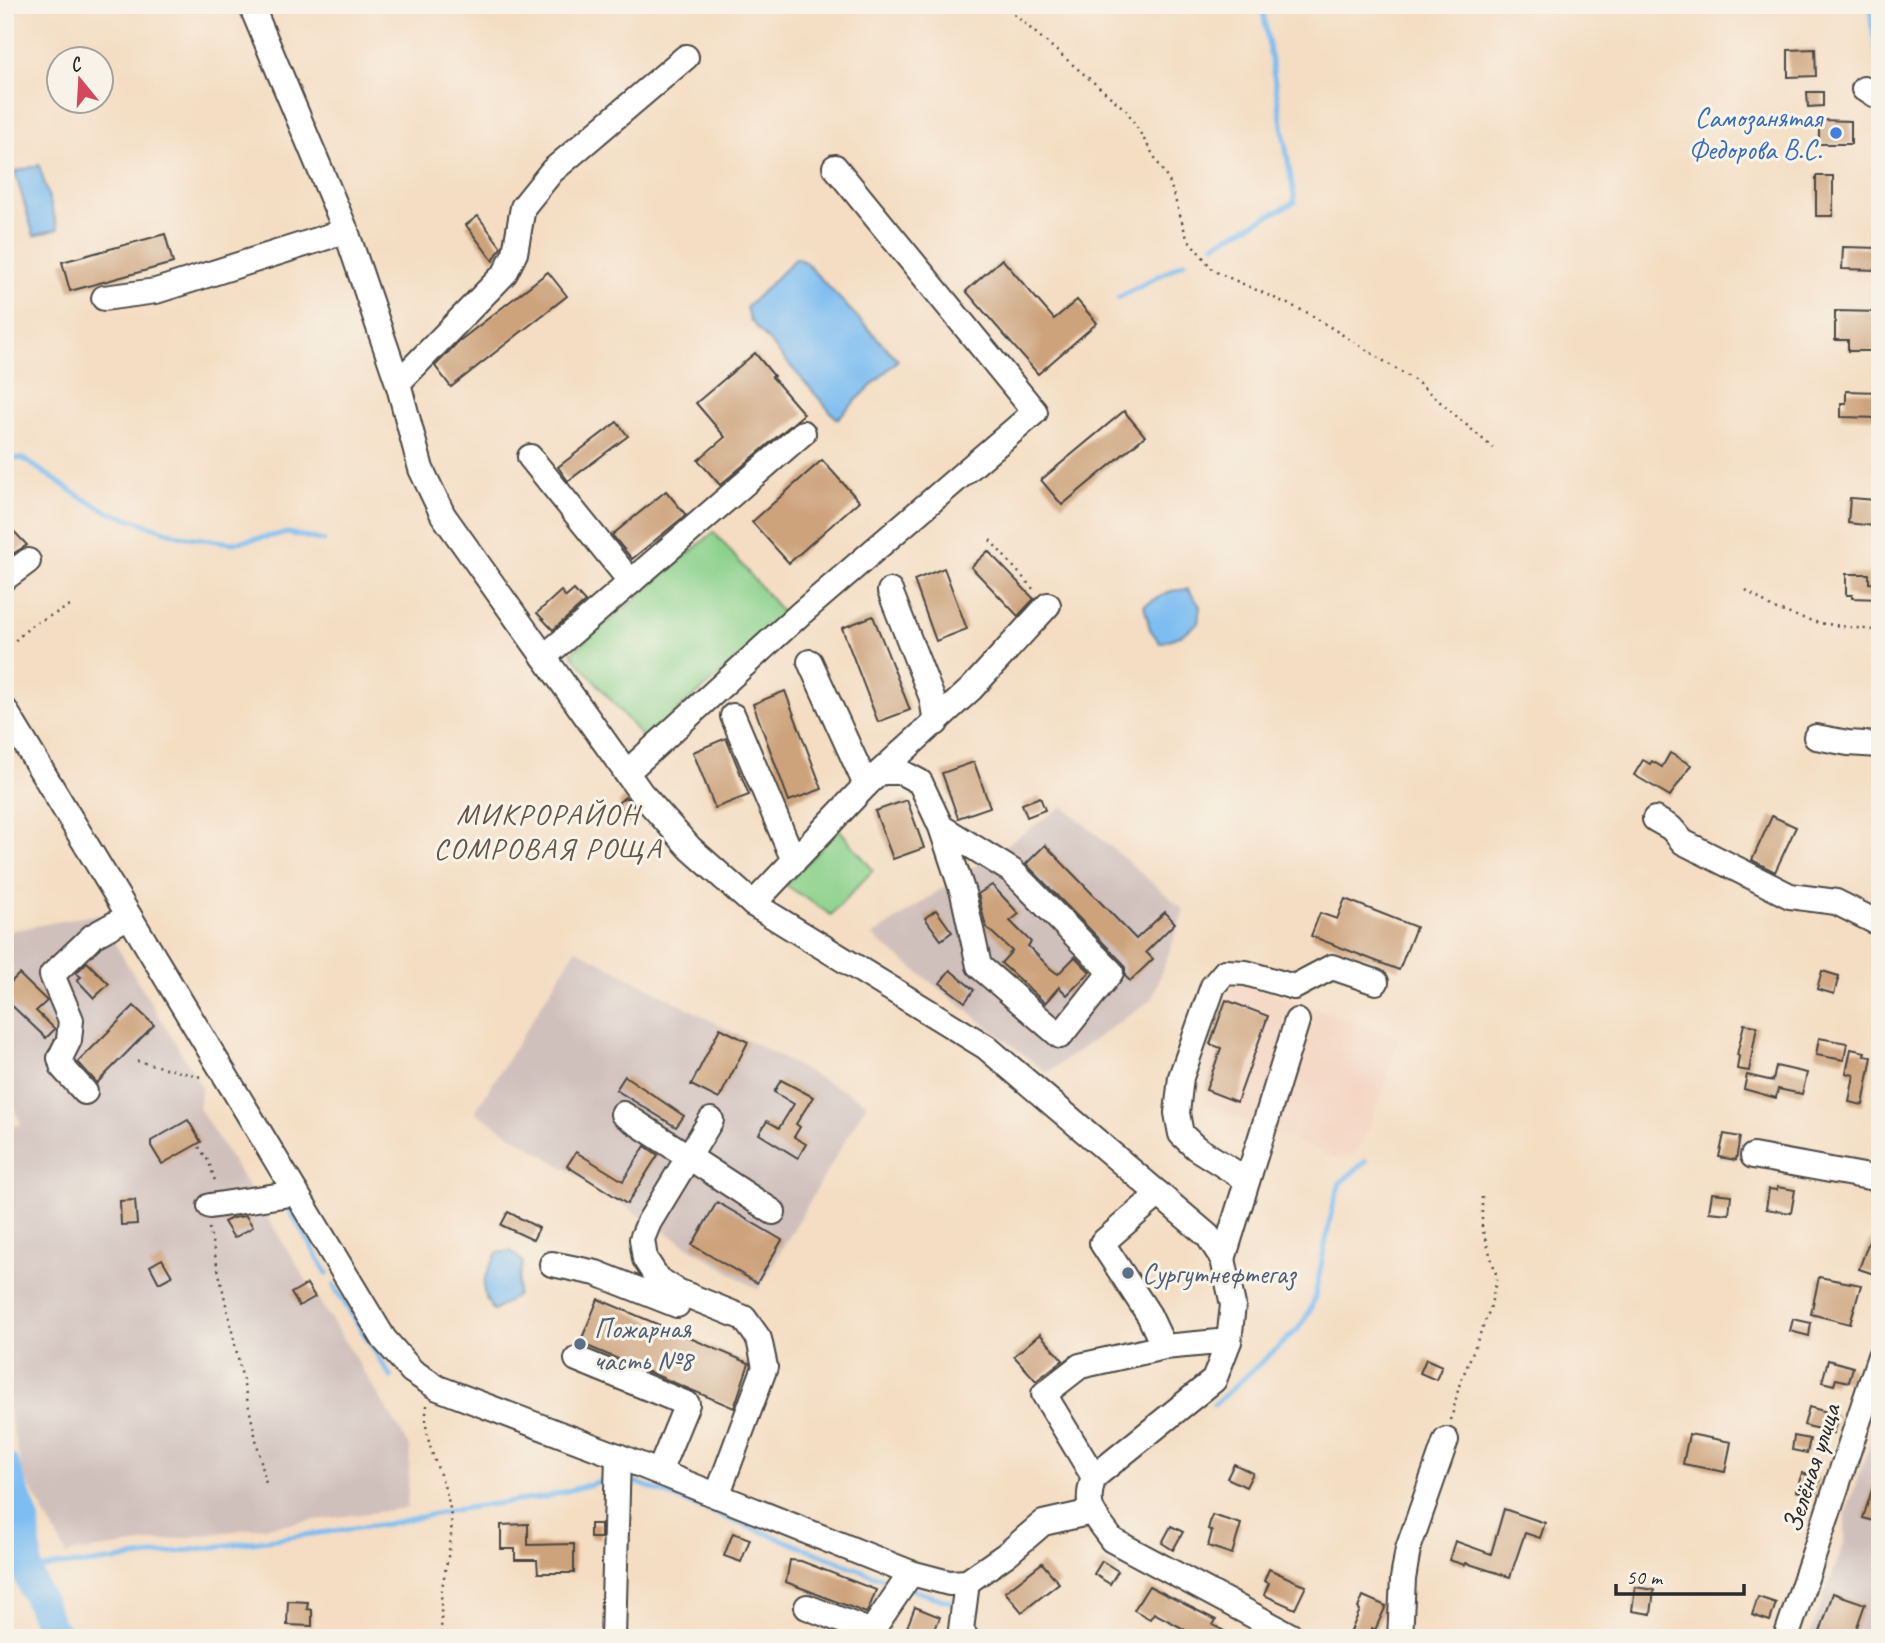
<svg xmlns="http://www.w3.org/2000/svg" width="1885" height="1643" font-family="Caveat,sans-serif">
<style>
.built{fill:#f4d3c0}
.industrial{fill:#d0c0bc}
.green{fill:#8cd28c;stroke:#5c7e5c;stroke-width:2}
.water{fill:#7dbdf1;stroke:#54748e;stroke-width:2}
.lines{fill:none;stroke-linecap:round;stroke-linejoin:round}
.stream{stroke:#7dbdf1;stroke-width:5}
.river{stroke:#7dbdf1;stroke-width:30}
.building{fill:#cda37b}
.minor-casing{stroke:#494642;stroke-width:28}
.path{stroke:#494642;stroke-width:2.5;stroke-dasharray:2 5;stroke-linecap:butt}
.minor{stroke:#fff;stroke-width:24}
.shop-dot{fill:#3f7fe0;stroke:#f7f3e8;stroke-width:2.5}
.service-dot{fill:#5c6f8a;stroke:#f7f3e8;stroke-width:2.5}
.labels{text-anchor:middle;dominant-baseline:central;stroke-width:6;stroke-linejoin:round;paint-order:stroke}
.shop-label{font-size:28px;fill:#366cbe;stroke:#f7f3e8;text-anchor:end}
.service-label{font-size:28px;fill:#4e5e75;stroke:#f7f3e8;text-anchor:start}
.street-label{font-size:28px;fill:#2b2b2b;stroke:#f7f3e8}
.neighbourhood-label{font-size:30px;letter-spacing:2px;fill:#645547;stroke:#f7f3e8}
</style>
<rect width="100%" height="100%" fill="#f7f3e8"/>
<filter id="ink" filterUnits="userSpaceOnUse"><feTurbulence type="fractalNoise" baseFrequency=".0143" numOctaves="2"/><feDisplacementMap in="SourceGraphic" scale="14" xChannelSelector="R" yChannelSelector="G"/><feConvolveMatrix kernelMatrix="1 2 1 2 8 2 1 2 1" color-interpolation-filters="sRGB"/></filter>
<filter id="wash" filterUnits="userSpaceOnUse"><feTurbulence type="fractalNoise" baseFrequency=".00686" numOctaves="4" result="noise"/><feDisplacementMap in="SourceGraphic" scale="28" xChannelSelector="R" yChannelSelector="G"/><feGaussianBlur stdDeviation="1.57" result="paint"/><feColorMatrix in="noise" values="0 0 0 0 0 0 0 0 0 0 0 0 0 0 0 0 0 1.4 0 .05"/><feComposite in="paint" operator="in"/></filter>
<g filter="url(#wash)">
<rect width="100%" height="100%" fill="#f4ddc2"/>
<polygon class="built" points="1233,979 1399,1038 1372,1121 1362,1142 1352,1156 1336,1158 1204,1104 1206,1047 1222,1001 1225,1001"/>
<g class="industrial">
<polygon points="1063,806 1184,910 1152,999 1047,1073 872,936"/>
<polygon points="97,914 202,1087 199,1108 402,1433 410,1450 407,1508 75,1552 67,1555 23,1474 5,1396 5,1129 21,1124 5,1087 5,932"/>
<polygon points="576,949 867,1103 758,1290 475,1112"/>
<polygon points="1880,1415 1880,1638 1809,1638 1845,1540 1845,1515"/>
</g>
<g class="green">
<polygon points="714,532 787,618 644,739 571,653"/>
<polygon points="839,829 873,870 831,915 786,885"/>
</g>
<g class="water">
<polygon points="39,165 58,229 34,236 15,172"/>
<polygon points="796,258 805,262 898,360 837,419 751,321 746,308"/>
<polygon points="1188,589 1200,606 1198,623 1180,636 1160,643 1150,629 1144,605 1171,591"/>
<path d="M511,1251L523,1262L518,1282L517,1295L494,1311C475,1288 486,1276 497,1253Z"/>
</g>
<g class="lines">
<g class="stream">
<polyline points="1872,5 1871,20 1880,67"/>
<polyline points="1214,244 1295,202 1262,5"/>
<polyline points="1118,298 1185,262"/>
<polyline points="5,457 24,459 79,496 109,512 181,536 232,543 288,533 324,541"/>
<polyline points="284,1201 327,1273"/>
<polyline points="334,1286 391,1377"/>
<polyline points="1214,1405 1298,1329 1309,1313 1315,1297 1332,1209 1340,1183 1366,1161"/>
<polyline points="625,1480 638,1483 893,1583"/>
<polyline points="27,1572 59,1565 86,1564 387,1524 459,1509 546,1497 609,1479"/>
<polyline points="909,1589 953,1603"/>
</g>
<polyline class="river" points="5,1467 25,1521 27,1572 51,1628 60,1638"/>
</g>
<g id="blocks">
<g class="building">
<polygon points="1815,49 1816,76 1788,77 1788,50"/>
<polygon points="1807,92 1823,92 1823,106 1808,107"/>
<polygon points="1819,120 1851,121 1851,144 1819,144"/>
<rect x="1816" y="176" width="17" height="40"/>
<polygon points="478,216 501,247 493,261 466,225"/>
<polygon points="165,234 173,263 70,291 62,262"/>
<polygon points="1843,247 1880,248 1879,270 1842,269"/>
<polygon points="1002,259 1054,319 1077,300 1097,323 1038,374 966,291"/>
<polygon points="548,272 567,296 451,387 435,366 458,342"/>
<polygon points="1835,311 1880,312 1880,351 1848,351 1848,340 1835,340"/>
<polygon points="755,353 774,376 772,377 804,414 720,485 698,460 725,437 696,403"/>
<polygon points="1846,391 1880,392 1880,418 1841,417 1841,403 1846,403"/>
<polygon points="1124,411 1145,436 1062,505 1041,480"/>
<polygon points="617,422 628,436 568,481 558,467"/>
<polygon points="822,460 859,501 789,563 752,522"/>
<polygon points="666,491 686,515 632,559 612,535"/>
<polygon points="1850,498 1876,500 1874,526 1848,523"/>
<polygon points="5,522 27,545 11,555 5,548"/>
<polygon points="988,551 1034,599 1018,616 971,567"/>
<polygon points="944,568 967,629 936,641 914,580"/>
<polygon points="1846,574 1869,574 1869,583 1880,584 1880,599 1852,598 1852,595 1846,595"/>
<polygon points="574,590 585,602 553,630 537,613 561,591 566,597"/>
<polygon points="873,616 910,710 878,722 842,628"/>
<polygon points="785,691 822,789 789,801 753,704"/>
<polygon points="726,738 749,795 715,808 693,752"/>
<polygon points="1670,753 1691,765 1670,796 1634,775 1643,760 1650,764 1652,761 1662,767"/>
<polygon points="974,762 990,807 958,818 942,773"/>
<polygon points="625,797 636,809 628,816 618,803"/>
<polygon points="1040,797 1045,810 1027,817 1022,804"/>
<polygon points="907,800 924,848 893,859 875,811"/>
<polygon points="1772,816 1796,827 1775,872 1752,860"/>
<polygon points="1045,845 1136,939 1165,912 1175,923 1146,952 1153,959 1130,981 1125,976 1125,968 1122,962 1026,864"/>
<polygon points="992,885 1019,914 1010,921 1031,942 1028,946 1051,969 1058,974 1075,957 1090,972 1067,995 1059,987 1045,1003 1001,963 1012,951 986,927 978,894"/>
<polygon points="1345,899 1416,927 1399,970 1311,936 1320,913 1337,919"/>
<polygon points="936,910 952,932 941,940 925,918"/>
<polygon points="87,962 109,984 94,998 77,980 81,977 76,973"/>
<polygon points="950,970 974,990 965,1002 940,983"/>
<polygon points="1822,971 1839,976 1834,994 1817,989"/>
<polygon points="19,974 47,1001 36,1011 55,1029 46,1038 5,999 5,988"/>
<polygon points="1226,1000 1268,1016 1237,1102 1206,1090 1221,1048 1210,1044"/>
<polygon points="134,1006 154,1025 97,1083 78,1062"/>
<polygon points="1744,1024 1757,1026 1749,1071 1737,1069 1739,1056 1737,1055"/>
<polygon points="720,1028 748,1042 719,1099 691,1085"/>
<polygon points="1819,1038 1847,1043 1844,1060 1816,1055"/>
<polygon points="1851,1049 1865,1052 1864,1056 1872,1057 1863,1105 1849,1102 1854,1075 1846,1073"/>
<polygon points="1776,1066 1807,1073 1802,1094 1778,1089 1776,1098 1744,1089 1747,1075 1773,1081"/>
<polygon points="625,1076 684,1116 676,1127 616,1090"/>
<polygon points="781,1080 813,1097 796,1124 800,1127 794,1137 806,1144 798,1158 759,1134 767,1121 779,1128 794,1104 774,1092"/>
<polygon points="188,1120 201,1142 162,1164 151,1146 151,1141"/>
<polygon points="1724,1134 1740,1137 1736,1160 1719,1157"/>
<polygon points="645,1146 658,1155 627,1204 567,1166 576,1152 623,1181"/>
<polygon points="1777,1187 1795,1190 1791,1213 1766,1209 1769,1189 1777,1190"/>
<polygon points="1712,1193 1731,1195 1729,1214 1709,1212"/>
<polygon points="135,1200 137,1224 121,1225 120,1201"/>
<polygon points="717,1202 782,1240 757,1283 692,1245"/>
<polygon points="508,1212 539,1228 533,1240 501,1225"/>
<polygon points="246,1216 253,1227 234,1238 224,1222 232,1218"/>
<polygon points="1869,1241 1880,1241 1880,1276 1859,1269"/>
<polygon points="162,1259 172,1276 159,1283 150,1266"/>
<polygon points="1819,1277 1861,1285 1850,1324 1811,1314"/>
<polygon points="307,1284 315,1297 299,1306 291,1293"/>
<polygon points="598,1299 749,1363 734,1408 580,1343"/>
<polygon points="1793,1319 1811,1323 1809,1336 1790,1331"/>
<polygon points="1040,1334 1063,1360 1036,1381 1014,1356"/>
<polygon points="1426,1359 1442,1366 1436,1380 1420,1373"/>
<polygon points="1828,1360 1853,1367 1849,1382 1836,1379 1834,1385 1822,1382"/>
<polygon points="1809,1407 1838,1415 1833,1433 1804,1425"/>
<polygon points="1689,1434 1731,1442 1725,1472 1683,1464"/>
<polygon points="1794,1436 1810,1439 1807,1453 1792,1450"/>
<polygon points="1234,1464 1253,1473 1246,1487 1227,1478"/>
<polygon points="1802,1473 1819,1479 1814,1496 1796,1491"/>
<polygon points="1877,1474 1880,1475 1880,1523 1863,1518"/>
<polygon points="1504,1509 1545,1523 1540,1538 1525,1533 1510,1577 1466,1563 1465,1565 1449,1560 1455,1541 1491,1554"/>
<polygon points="1212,1515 1241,1524 1232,1554 1208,1546 1212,1531 1208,1529"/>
<polygon points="528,1524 528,1545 574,1544 574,1573 538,1573 537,1560 515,1560 515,1549 501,1549 501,1525"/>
<rect x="590" y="1524" width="11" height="14"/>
<polygon points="1171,1526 1183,1532 1173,1550 1162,1543"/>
<polygon points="733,1533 750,1539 741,1562 724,1556"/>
<polygon points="790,1560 801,1561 876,1590 869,1608 866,1613 786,1582"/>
<polygon points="1102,1561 1118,1571 1110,1584 1094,1574"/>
<polygon points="1042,1563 1059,1583 1022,1612 1005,1592"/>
<polygon points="1269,1569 1306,1586 1295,1609 1264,1595 1269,1583 1264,1581"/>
<polygon points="1149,1586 1216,1620 1213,1625 1237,1638 1192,1638 1182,1633 1184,1629 1154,1613 1150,1619 1134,1610"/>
<polygon points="1635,1587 1654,1590 1651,1614 1632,1611"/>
<polygon points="1833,1593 1865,1604 1853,1638 1818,1638"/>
<polygon points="1363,1596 1386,1606 1375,1630 1372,1628 1367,1638 1348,1638 1360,1610 1358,1608"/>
<polygon points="1758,1597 1776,1603 1770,1621 1752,1615"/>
<polygon points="288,1601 308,1602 307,1609 312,1610 312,1626 287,1625"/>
<polygon points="915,1607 940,1617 934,1632 929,1630 925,1638 909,1638 911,1632 906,1630"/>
</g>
</g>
</g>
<g filter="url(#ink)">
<use href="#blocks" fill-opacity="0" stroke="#494642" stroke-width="2"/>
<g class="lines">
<defs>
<g id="minor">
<path d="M251,5L346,231L398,383L421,469L443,515L641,793L690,848L753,904L986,1047L1208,1236L1223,1259L1233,1305L1229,1341L1214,1380L1094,1477C1083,1508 1094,1515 1112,1540L1295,1638"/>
<polyline points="1864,89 1880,97"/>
<polyline points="104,298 156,291 346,231"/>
<polyline points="398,383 505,273 515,253 523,207 552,171 686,57"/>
<polyline points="530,457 631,582"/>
<polyline points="5,578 28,561"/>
<polyline points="890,591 932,698 936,723"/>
<polyline points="544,657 803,433"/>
<polyline points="810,662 866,785"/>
<polyline points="5,710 384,1339 412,1371 438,1388 618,1456 911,1573 949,1583 967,1582 1007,1554 1043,1523 1092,1512"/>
<polyline points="733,716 794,861"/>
<polyline points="1816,737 1848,743 1880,745"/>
<polyline points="881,772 901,772 920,782 941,827 1012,871 1111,972 1060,1036 979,966 963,893 941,827"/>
<polyline points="626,773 800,614 1035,412 835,167"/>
<polyline points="1655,819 1671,828 1683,842 1790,896 1836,902 1880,924"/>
<polyline points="753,904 866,785 971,689 1048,605"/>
<polyline points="85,1092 63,1068 60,1058 69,1040 71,1020 52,975 93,936 129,916"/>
<polyline points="623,1114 773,1212"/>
<polyline points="711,1120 649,1222 642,1239 645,1259 658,1279 677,1291 744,1318 759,1339 765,1367 717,1496"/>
<polyline points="1753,1156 1880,1179"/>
<polyline points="1247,1180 1196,1148 1181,1134 1177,1113 1181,1077 1213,986 1225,972 1246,973 1294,987 1332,967 1376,982"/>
<polyline points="1159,1194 1102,1243 1149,1315 1164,1347 1229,1341"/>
<polyline points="210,1206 296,1193"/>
<polyline points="1223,1259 1297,1021"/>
<polyline points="552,1264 596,1273 677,1305"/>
<polyline points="577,1359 687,1404 659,1472"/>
<polyline points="1094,1477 1044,1394 1080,1366 1164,1347"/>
<polyline points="807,1607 869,1631"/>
<polyline points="613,1638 618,1456"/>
<polyline points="867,1638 911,1573"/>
<polyline points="966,1638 961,1630 967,1582"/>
<polyline points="1400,1638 1403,1579 1408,1549 1446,1440"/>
<polyline points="1786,1638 1880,1356"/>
</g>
</defs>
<use href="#minor" class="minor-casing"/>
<g class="path">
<polyline points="1003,5 1127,111 1170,183 1187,238 1214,271 1308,313 1417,382 1493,448"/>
<polyline points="990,540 1034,590"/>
<polyline points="1746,590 1774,609 1819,623 1880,631"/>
<polyline points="5,650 32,625 70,606"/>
<polyline points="137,1061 201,1077"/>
<polyline points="199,1147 209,1162 216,1184"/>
<polyline points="209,1228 266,1484"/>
<path d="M427,1405C420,1448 449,1478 451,1519C453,1542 445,1567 442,1589C440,1605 442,1622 441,1638"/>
<polyline points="1451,1420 1459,1386 1490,1309 1497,1277 1482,1228 1482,1192"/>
</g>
<use href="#minor" class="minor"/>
</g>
</g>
<circle class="shop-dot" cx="1836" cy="133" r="7"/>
<g class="service-dot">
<circle cx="1128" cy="1273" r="7"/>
<circle cx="580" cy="1344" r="7"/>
</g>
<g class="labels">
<g class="shop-label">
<text x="1822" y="117">Самозанятая<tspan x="1822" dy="32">Федорова В.С.</tspan></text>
</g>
<g class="service-label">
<text x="1142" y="1273">Сургутнефтегаз</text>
<text x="594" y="1328">Пожарная<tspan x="594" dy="32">часть №8</tspan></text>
</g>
<g class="street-label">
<text transform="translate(1811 1468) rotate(-72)">Зелёная улица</text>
</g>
<g class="neighbourhood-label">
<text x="548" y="814">МИКРОРАЙОН<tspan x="548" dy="34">СОМРОВАЯ РОЩА</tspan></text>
</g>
</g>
<rect width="1885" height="1643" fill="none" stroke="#f7f3e8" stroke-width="28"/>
<g transform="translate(80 80) rotate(342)"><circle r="33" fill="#f7f3e8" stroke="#a5a39c" stroke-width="2"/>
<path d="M0-5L12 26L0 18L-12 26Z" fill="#d1495b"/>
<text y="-10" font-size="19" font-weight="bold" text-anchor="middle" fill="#2b2b2b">С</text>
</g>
<path d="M1616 1584v10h128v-10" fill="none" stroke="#2b2b2b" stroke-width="3.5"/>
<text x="1626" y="1584" font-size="21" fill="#2b2b2b" stroke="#f7f3e8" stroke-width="5" paint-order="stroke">50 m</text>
</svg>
